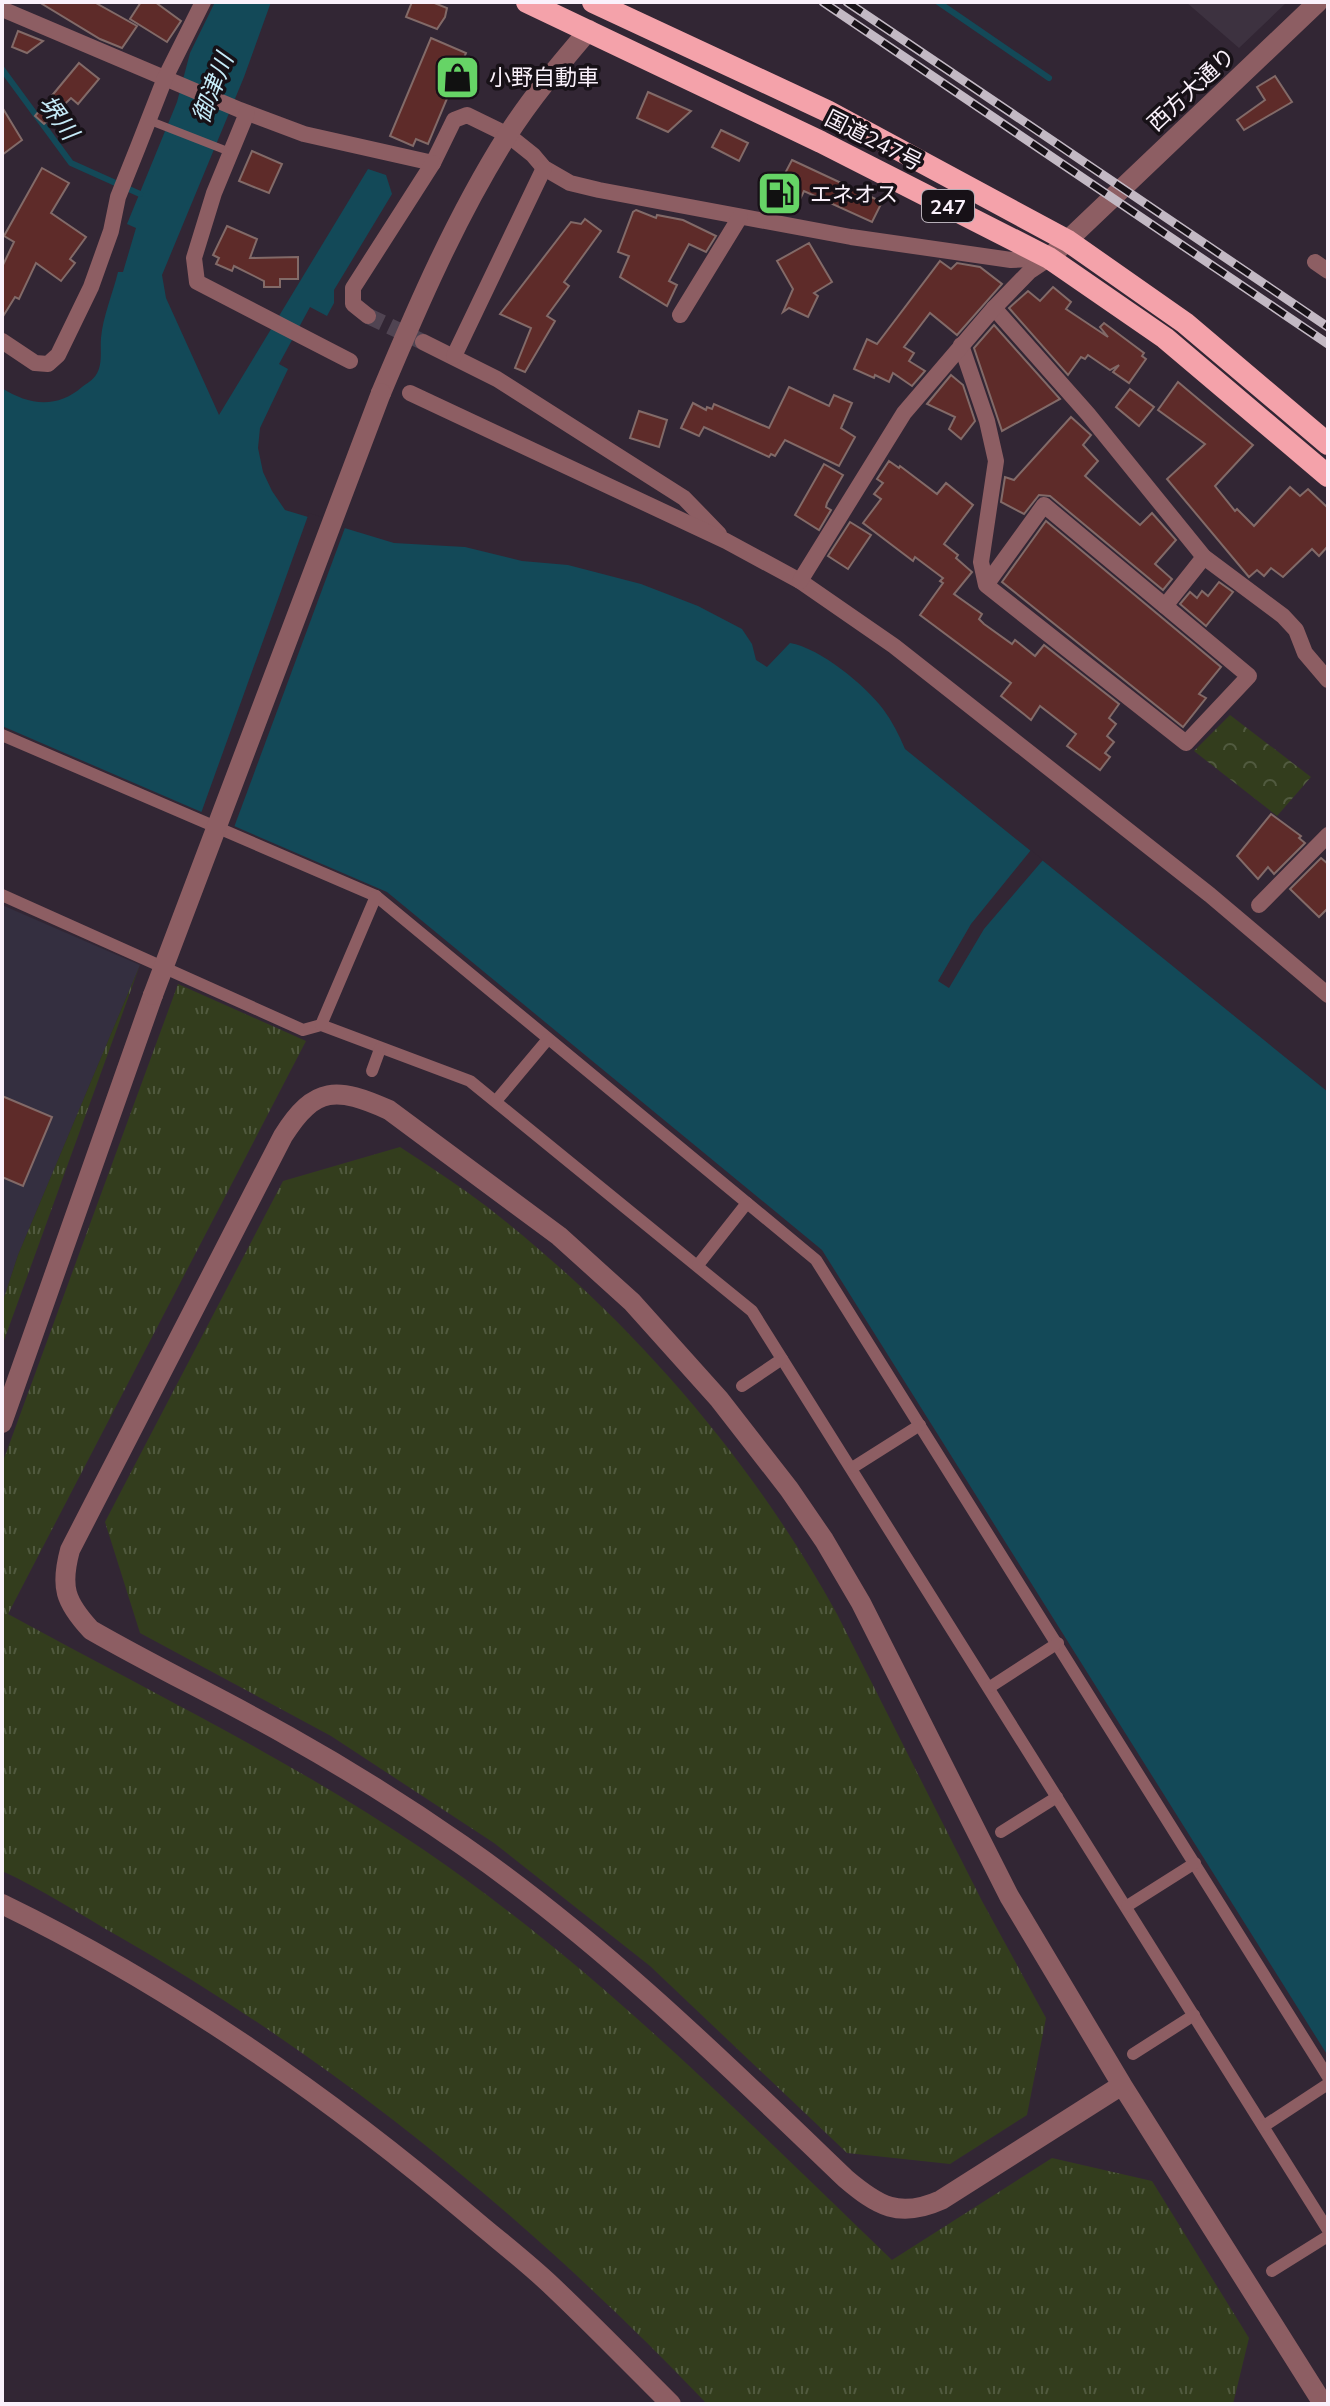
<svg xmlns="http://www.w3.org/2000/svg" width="1330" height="2406" font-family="Mulish,'Noto Sans JP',sans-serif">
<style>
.industrial{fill:#342f40}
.medical{fill:#3d3240}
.grass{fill:url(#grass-tufts)}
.park{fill:url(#park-crowns)}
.water{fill:#134958}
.pier{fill:#322634}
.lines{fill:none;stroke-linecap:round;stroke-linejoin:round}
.stream{stroke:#134958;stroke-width:6}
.building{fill:#5e2b29;stroke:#826a68;stroke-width:2}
.minor-tunnel{stroke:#504452;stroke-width:16;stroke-dasharray:16 8;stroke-linecap:butt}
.service{stroke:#8d5e63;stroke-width:8}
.pedestrian{stroke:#8d5e63;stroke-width:12}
.minor{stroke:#8d5e63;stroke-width:16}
.tertiary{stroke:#8d5e63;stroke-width:20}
.trunk{stroke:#f4a2aa;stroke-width:22}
.rail-casing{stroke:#c3b9c4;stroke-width:9}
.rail{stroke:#171117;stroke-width:6;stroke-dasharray:18;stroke-linecap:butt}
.tertiary-bridge{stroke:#8d5e63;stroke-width:20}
.labels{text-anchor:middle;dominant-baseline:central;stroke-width:7;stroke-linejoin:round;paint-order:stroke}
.shield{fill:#171117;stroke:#b6aeb7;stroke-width:2}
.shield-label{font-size:20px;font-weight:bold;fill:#faf1fb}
.poi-label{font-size:22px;fill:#faf1fb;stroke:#171117;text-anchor:start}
.street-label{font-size:22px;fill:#faf1fb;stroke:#171117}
.water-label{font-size:24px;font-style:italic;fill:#c6ebf8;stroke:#171117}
</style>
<defs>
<pattern id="grass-tufts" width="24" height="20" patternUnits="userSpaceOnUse" patternTransform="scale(2)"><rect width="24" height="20" fill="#333d1d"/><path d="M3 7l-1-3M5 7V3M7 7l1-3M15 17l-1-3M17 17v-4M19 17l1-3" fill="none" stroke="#515a3f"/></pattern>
<pattern id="park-crowns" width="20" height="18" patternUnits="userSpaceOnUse" patternTransform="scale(2)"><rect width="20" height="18" fill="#333d1d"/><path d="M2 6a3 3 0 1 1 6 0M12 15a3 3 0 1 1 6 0" fill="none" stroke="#515a3f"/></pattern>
</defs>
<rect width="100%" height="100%" fill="#322634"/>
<polygon class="industrial" points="2,905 140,965 18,1255 2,1304"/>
<polygon class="medical" points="1186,2 1287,2 1239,48"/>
<g class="grass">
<polygon points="140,965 2,1346 2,1304 18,1255"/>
<path d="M178,984L306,1041L8,1614C148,1691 292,1760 424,1850C597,1968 741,2115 892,2260L1052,2158L1152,2181L1249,2338L1233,2404H707C532,2221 337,2061 118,1936C79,1914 42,1889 2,1871V1464Z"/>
<path d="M400,1147C429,1166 458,1185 486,1206C628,1316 750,1456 837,1614L982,1901L1046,2018L1027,2115L950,2164L847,2153L650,1966L494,1843L331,1736L140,1633L105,1522L283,1181Z"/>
</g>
<polygon class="park" points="1230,715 1311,777 1277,816 1194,751"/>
<path class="water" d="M215,2H271L244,77L162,275L166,298L219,415L368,169L386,175L392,194L334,290V303L327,316L310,307L279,364L288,369L260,428L258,448L263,472L272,491L285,510L394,543L465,547L522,561L568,565L641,584L698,606L742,629L752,644L756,660L767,667L790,643C820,648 865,685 883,709C892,721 899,735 905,749L1328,1092V2056L822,1250L387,892L2,726V388C28,405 57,409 82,387C86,384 93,380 96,375C103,365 100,350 101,338C103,316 113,293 118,272H123L136,228L127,224L177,102L190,53Z"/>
<g class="pier">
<polygon points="309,513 346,525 233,830 200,816"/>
<polygon points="1031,850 1043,860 984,929 949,988 938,981 971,924"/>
</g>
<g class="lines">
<g class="stream">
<polyline points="938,2 1049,78"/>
<polyline points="2,69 71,163 140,194"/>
</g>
</g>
<g class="building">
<polygon points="39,2 94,2 137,26 122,48 100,39"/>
<polygon points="141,2 155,2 181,21 167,42 130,19"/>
<polygon points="412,2 432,2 447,8 445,17 437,29 406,17"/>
<polygon points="18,31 43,41 27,53 12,47"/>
<polygon points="431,38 466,53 428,144 416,139 413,146 390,136"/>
<polygon points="79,63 99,79 78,104 71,98 44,124 35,116"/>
<polygon points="1275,76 1292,102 1244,130 1237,120 1265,100 1257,87"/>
<polygon points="648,92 691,111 668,132 637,118"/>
<polygon points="2,107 22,140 2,155"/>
<polygon points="721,130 748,143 739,161 712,147"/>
<polygon points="252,151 282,164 269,193 239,181"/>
<polygon points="792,160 882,202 872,222 804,191 794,212 771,200"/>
<polygon points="42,168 69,183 51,213 86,237 70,259 75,263 61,281 36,263 19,299 15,297 2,318 2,267 14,242 4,236"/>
<polygon points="636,210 656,218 657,215 683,220 716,236 706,252 689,244 669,281 677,285 667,306 620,277 629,256 618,252 633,212"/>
<polygon points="585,219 601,231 564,282 569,286 547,316 555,321 525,372 515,368 531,328 500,314 571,222 581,224"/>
<polygon points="227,226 257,239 250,258 298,257 298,279 280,279 280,287 264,287 264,281 234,266 232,271 216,264 219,258 213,255"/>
<polygon points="809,243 832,282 814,293 818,296 808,317 789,308 783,312 793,289 777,261"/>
<polygon points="940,261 951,269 957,263 980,267 1002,284 957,335 930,313 904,347 914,353 909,361 925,371 912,386 893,373 889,382 875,375 874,378 854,369 867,339 877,344"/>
<polygon points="1053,287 1071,302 1066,309 1108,337 1100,327 1104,323 1144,353 1142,356 1146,359 1129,383 1113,372 1119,365 1110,370 1088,355 1085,359 1081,357 1068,375 1009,308 1028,291 1040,301"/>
<polygon points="994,325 1060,399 1002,431 974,348"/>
<polygon points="951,375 963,385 975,421 961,439 949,429 955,417 927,404"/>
<polygon points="1178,382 1253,445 1215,486 1235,511 1237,509 1254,526 1290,487 1300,496 1308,489 1328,508 1328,546 1319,556 1312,549 1283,577 1271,568 1264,576 1257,570 1249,577 1167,479 1205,444 1158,410"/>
<polygon points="789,387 829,406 834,395 852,403 841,428 855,437 839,466 785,440 775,456 771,454 769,457 704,427 699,436 681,428 693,403 706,410 707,407 712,409 714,404 769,428"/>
<polygon points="1130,389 1154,407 1139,426 1116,407"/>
<polygon points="639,411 667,420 659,447 630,438"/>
<polygon points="1071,417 1091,435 1083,445 1098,461 1085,476 1140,525 1152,513 1176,540 1155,564 1172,579 1163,590 1050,496 1039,495 1024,514 1001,502 1005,477 1014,480"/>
<polygon points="889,461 899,468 900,466 937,494 946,483 973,505 944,544 958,555 956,558 972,572 954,594 982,614 979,619 984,624 1012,644 1015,640 1035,656 1044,645 1119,704 1109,718 1116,724 1107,736 1114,742 1105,753 1110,757 1100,770 1067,746 1076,734 1040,706 1031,720 1025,715 1001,696 1011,683 920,615 943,583 940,581 943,578 915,557 913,561 863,523 881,499 874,494 883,483 877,479"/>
<polygon points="824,464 843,475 827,503 826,507 831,510 819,530 795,515"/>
<polygon points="1046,521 1221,667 1199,694 1206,698 1183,727 1002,582"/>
<polygon points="850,522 871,535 848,569 828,556"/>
<polygon points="1219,582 1233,592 1206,626 1180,604 1190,592 1197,598 1202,591 1208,596"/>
<polygon points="1271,814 1301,836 1299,838 1305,843 1274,874 1268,867 1258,879 1237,856"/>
<polygon points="1321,858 1328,864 1328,908 1319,917 1290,889"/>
<polygon points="2,1096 52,1117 23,1186 2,1177"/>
</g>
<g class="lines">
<polyline class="minor-tunnel" points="368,316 423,342"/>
<polyline class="service" points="148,120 230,152"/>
<g class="pedestrian">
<polyline points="2,735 376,896 816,1260 1328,2077"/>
<polyline points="2,895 303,1030 321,1025 470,1081 752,1311 1328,2230"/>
<polyline points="321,1025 376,896"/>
<polyline points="372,1071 380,1049"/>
<polyline points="496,1101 548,1039"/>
<polyline points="698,1265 747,1203"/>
<polyline points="742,1386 782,1359"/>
<polyline points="852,1468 920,1425"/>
<polyline points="990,1687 1058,1643"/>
<polyline points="1001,1832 1057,1797"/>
<polyline points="1127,1906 1195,1863"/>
<polyline points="1133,2054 1194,2015"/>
<polyline points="1264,2126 1328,2084"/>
<polyline points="1272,2271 1328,2236"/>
</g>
<g class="minor">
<polyline points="2,9 240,110 304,134 433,163 454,120 467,115 508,135 533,155 544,168 570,183 599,190 851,237 1011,260 1048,258"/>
<polyline points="247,113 214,193 194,258 197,282 350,361"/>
<polyline points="1315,262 1328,271"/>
<polyline points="994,308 1088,414 1204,557 1283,616 1296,630 1305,653 1328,680"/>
<polyline points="680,315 740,217"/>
<polyline points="368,316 353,304 353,288 433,163"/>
<polyline points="2,341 35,363 48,364 58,355 91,287 111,231 118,197 138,147 165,78 203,2"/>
<polyline points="423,342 497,379 684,498 719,534"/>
<polyline points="961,345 987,421 996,461 981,562 986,585 1186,743 1249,676 1044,505 986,585"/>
<polyline points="454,356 544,168"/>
<polyline points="410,393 726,541 800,581 894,646 1210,895 1328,995"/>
<polyline points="800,581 904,413 994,308 1030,271 1048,259"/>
<polyline points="1165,606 1204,557"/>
<polyline points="1259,905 1328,835"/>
</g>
<g class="tertiary">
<polyline points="1049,258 1318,2"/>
<path d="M381,393C418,305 456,217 507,136C531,98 560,64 589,30"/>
<polyline points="2,1423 153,995"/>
<path d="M2,1904C169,1985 330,2097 471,2217C499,2241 528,2263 554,2288C594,2326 632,2365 671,2404"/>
<path d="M1122,2085L941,2200C899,2219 878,2206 845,2178C723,2061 602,1942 462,1845C406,1806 347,1769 288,1736C223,1699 155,1667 91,1630C65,1602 60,1587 70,1550L283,1136C315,1085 337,1087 389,1110L559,1236L632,1302L719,1399L789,1489L824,1540L861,1603L1009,1896L1122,2085L1322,2402"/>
</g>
<g class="trunk">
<polyline points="527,2 821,142 1049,258 1165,338 1328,476"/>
<polyline points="593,2 827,111 1068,241 1185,323 1328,444"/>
</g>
<defs>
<g id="rail">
<polyline points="823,2 1328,344"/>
<polyline points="847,2 1328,327"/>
</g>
</defs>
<use href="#rail" class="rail-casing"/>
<use href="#rail" class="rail"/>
<polyline class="tertiary-bridge" points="153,995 381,393"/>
</g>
<defs>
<symbol id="shop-square" viewBox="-11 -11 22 22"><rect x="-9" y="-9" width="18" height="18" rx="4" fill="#66d466" stroke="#171117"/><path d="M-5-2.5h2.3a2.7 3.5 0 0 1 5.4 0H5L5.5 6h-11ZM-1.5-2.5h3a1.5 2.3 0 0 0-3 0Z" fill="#111"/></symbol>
<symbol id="fuel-square" viewBox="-11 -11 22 22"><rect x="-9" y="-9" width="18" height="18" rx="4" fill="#66d466" stroke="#171117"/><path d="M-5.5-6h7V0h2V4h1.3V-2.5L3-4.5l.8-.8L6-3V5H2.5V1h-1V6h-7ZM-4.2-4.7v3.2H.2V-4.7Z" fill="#111"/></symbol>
</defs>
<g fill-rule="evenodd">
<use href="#shop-square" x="432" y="52" width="51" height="51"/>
<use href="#fuel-square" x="754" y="168" width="51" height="51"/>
</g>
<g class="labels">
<rect class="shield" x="922" y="190" width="52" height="32" rx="6"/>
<g class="shield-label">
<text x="948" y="206">247</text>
</g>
<g class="poi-label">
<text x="489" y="77">小野自動車</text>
<text x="810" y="194">エネオス</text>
</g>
<g class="street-label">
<text transform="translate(1191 89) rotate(-43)">西方大通り</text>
<text transform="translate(874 140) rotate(27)">国道247号</text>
</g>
<g class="water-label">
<text transform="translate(212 88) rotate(-69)">御津川</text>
<text transform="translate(59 117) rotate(54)">堺川</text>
</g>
</g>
<rect width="1330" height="2406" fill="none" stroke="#faf1fb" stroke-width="8"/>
</svg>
